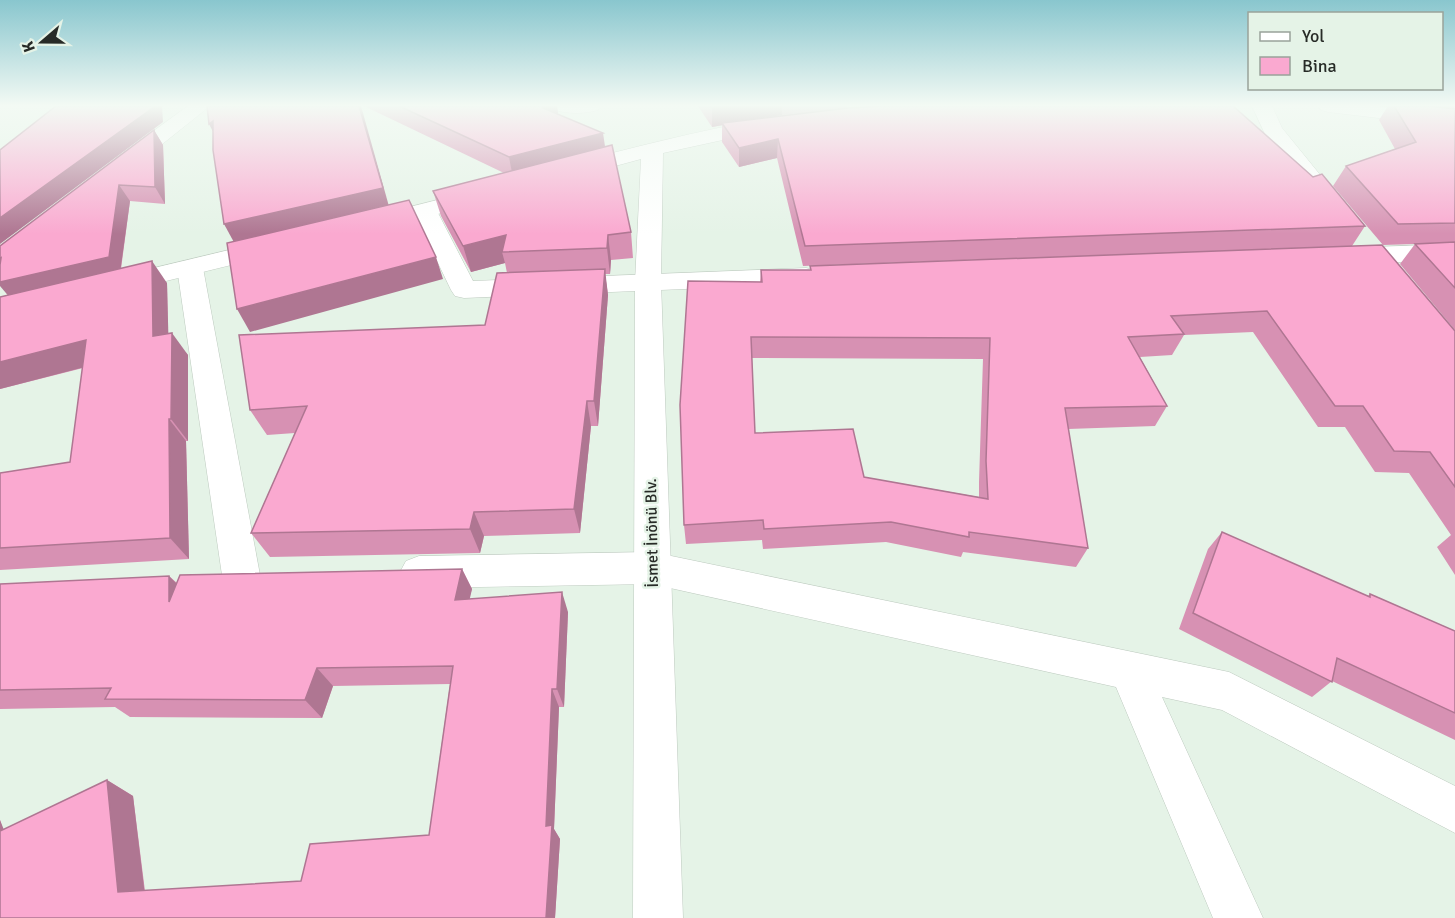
<svg xmlns="http://www.w3.org/2000/svg" width="1455" height="918" font-family="Signika,sans-serif">
<style>
.lines{fill:none;stroke-linecap:round;stroke-linejoin:round}
.minor-casing{stroke:#bdcabf;stroke-width:1}
.major-casing{stroke:#bdcabf;stroke-width:1}
.minor{fill:#fff;fill-rule:evenodd}
.major{fill:#fff;fill-rule:evenodd}
.wall{fill:#d791b3;fill-rule:evenodd}
.shaded-wall{fill:#af7692}
.building{fill:#faa9d0;stroke:#af7692;stroke-width:1.5;fill-rule:evenodd}
.labels{text-anchor:middle;dominant-baseline:central;stroke-width:5;stroke-linejoin:round;paint-order:stroke}
.street-label{font-size:16px;fill:#272b27;stroke:#e5f3e7}
</style>
<rect width="100%" height="100%" fill="#e5f3e7"/>
<g class="lines">
<defs>
<g id="minor">
<polygon points="188,106 210,106 131,169 115,169 112,164 115,159"/>
<path d="M552,106H601L598,110C585,114 568,114 555,110Z"/>
<polygon points="1252,106 1272,106 1282,128 1343,203 1339,208 1323,208 1265,134"/>
<polygon points="425,204 433,206 437,211 473,281 806,268 815,270 819,276 815,282 806,284 464,298 455,296 451,290 413,211 417,206"/>
<polygon points="1455,244 1455,260 1346,264 1337,261 1333,256 1337,251 1346,248"/>
<polygon points="190,260 199,262 203,268 260,575 254,586 241,591 228,586 222,575 177,268 181,262"/>
<polygon points="652,552 1229,672 1455,786 1455,833 1222,710 1162,697 1263,918 1213,918 1116,687 652,584 419,588 406,583 400,572 406,561 419,556"/>
</g>
<g id="major">
<polygon points="1318,106 1376,106 1455,115 1455,127 1328,112 1321,110"/>
<path d="M766,119L773,121L776,125L773,129L663,153L661,282L683,918H633L635,282L641,159L571,178L563,176L560,171L563,166C631,148 697,131 766,119Z"/>
<polygon points="481,189 489,191 493,196 489,201 371,231 362,229 359,224 362,219"/>
<polygon points="271,240 280,243 284,248 280,253 117,293 108,291 104,285 108,279"/>
</g>
</defs>
<use href="#minor" class="minor-casing"/>
<use href="#major" class="major-casing"/>
<use href="#minor" class="minor"/>
<use href="#major" class="major"/>
</g>
<g class="wall">
<polygon points="364,106 557,106 558,114 605,147 631,232 633,258 611,260 610,274 605,274 608,295 598,426 591,426 580,533 484,536 480,553 270,557 251,533 295,433 267,435 250,410 485,325 507,273 505,263 471,272 441,216 433,191 504,173"/>
<path d="M698,106H848L847,108L870,106H869H1233L1365,226L1352,246L1455,331V575L1437,547L1451,535L1409,473L1375,472L1345,427H1318L1253,332L1184,335L1172,355L1140,357L1167,406L1155,426L1068,429L1088,548L1076,567L963,552L961,557L886,542L763,549L762,540L686,544L684,525L760,282L761,270H810V266L1095,255L803,266L777,158L739,167L722,142V125L712,127ZM801,113L755,119L782,115ZM752,358L983,359L979,482V497L864,477L755,433Z"/>
<polygon points="1384,106 1455,106 1455,330 1400,264 1415,244 1383,245 1333,186 1346,166 1395,149 1379,120 1388,106"/>
<polygon points="154,130 163,145 165,204 130,201 121,269 167,283 168,334 188,355 188,441 186,441 189,559 0,570 0,473 70,462 83,368 0,389 0,297 8,296"/>
<polygon points="1222,532 1367,597 1370,594 1455,631 1455,740 1332,681 1312,697 1179,629 1208,549"/>
<polygon points="462,569 472,589 469,599 568,612 564,707 559,707 554,829 560,839 555,918 0,918 0,820 3,830 107,780 133,796 145,891 301,881 429,835 450,684 333,686 322,718 130,717 115,707 0,709 0,584 169,576 177,583"/>
</g>
<g class="shaded-wall">
<polygon points="154,106 162,106 163,122 0,244 0,218"/>
<polygon points="359,106 361,106 390,210 236,246 224,224"/>
<polygon points="545,106 557,106 558,113 547,128 543,108"/>
<polygon points="727,106 782,106 782,115 712,127 712,108"/>
<polygon points="213,121 220,145 209,124"/>
<polygon points="154,130 163,145 165,204 155,187"/>
<polygon points="603,133 606,153 513,178 509,157"/>
<polygon points="778,139 777,158 739,167 739,148"/>
<polygon points="119,185 130,201 120,273 11,299 0,286 0,282"/>
<polygon points="506,235 502,252 505,263 471,272 463,246"/>
<polygon points="608,235 611,260 610,274 607,248"/>
<polygon points="436,257 443,279 250,332 237,309"/>
<polygon points="152,261 167,283 169,359 153,336"/>
<polygon points="605,269 608,295 598,426 594,401"/>
<polygon points="172,333 188,355 188,441 171,419"/>
<polygon points="86,340 104,362 0,389 0,362"/>
<polygon points="587,401 591,426 580,533 574,509"/>
<polygon points="169,419 186,441 189,559 170,538"/>
<polygon points="474,512 484,536 480,553 470,529"/>
<polygon points="462,569 472,589 465,620 455,600"/>
<polygon points="169,576 189,596 169,602"/>
<polygon points="562,592 568,612 564,707 557,689"/>
<polygon points="317,668 333,686 322,718 305,700"/>
<polygon points="552,689 559,707 554,829 560,839 555,918 546,918 546,826"/>
<polygon points="107,780 133,796 146,904 118,892"/>
<polygon points="0,820 4,830 0,833"/>
</g>
<g class="building">
<polygon points="56,106 154,106 154,107 0,218 0,150"/>
<polygon points="207,106 359,106 383,188 224,224 213,150 213,121 209,124"/>
<polygon points="399,106 545,106 543,108 603,133 509,157"/>
<polygon points="710,106 727,106 712,108"/>
<polygon points="881,106 1233,106 1313,177 1322,174 1365,226 805,246 778,139 739,148 722,123 848,108"/>
<polygon points="1394,106 1429,106 1455,109 1455,223 1398,224 1346,166 1416,142"/>
<polygon points="154,130 155,187 119,185 109,257 0,282 0,265 1,258 0,259 0,246"/>
<polygon points="612,145 631,232 608,235 607,248 502,252 506,235 463,246 433,191"/>
<polygon points="409,200 436,257 237,309 227,243"/>
<polygon points="1455,242 1455,288 1415,244"/>
<path d="M1382,245L1455,331V487L1430,452L1394,451L1363,406H1335L1267,311L1171,316L1184,334L1128,337L1167,406L1065,408L1088,548L969,532V537L891,522L764,529L763,520L684,525L680,405L688,281L762,282L761,270H811L810,266ZM751,337L990,338L986,461L988,499L864,477L853,429L755,433Z"/>
<polygon points="152,261 153,336 172,333 171,419 169,419 170,538 0,548 0,473 70,462 86,340 0,362 0,297"/>
<polygon points="605,269 594,401 587,401 574,509 474,512 470,529 251,533 307,406 250,410 239,335 485,325 497,273"/>
<polygon points="1222,532 1370,597 1370,594 1455,631 1455,713 1337,658 1332,682 1193,613"/>
<polygon points="462,569 455,600 562,592 557,689 552,689 546,826 552,825 546,918 0,918 0,831 107,780 118,892 301,881 310,844 429,835 453,666 317,668 305,700 105,699 111,688 0,690 0,584 169,576 169,602 180,575"/>
</g>
<linearGradient id="sky" x2="0" y2="1"><stop stop-color="#89c6ce"/><stop offset="0.45" stop-color="#f3faf4"/><stop offset="1" stop-color="#f3faf4" stop-opacity="0"/></linearGradient>
<rect width="1455" height="234" fill="url(#sky)"/>
<g class="labels">
<g class="street-label">
<text transform="translate(652 533) rotate(-91)">İsmet İnönü Blv.</text>
</g>
</g>
<rect x="1248" y="12" width="195" height="78" fill="#e5f3e7" stroke="#99a39a" stroke-width="1.5"/>
<rect x="1260" y="32" width="30" height="9" fill="#ffffff" stroke="#99a39a" stroke-width="1.5"/>
<text x="1302" y="42" font-size="18" fill="#272b27">Yol</text>
<rect x="1260" y="57" width="30" height="18" fill="#faa9d0" stroke="#99a39a" stroke-width="1.5"/>
<text x="1302" y="72" font-size="18" fill="#272b27">Bina</text>
<g transform="translate(42 42) rotate(250)" stroke="#e5f3e7" stroke-width="4.5" paint-order="stroke">
<path d="M0-4.5L10 22L0 15L-10 22Z" fill="#272b27"/>
<text y="-9" font-size="16" font-weight="bold" text-anchor="middle" fill="#272b27">K</text>
</g>
</svg>
